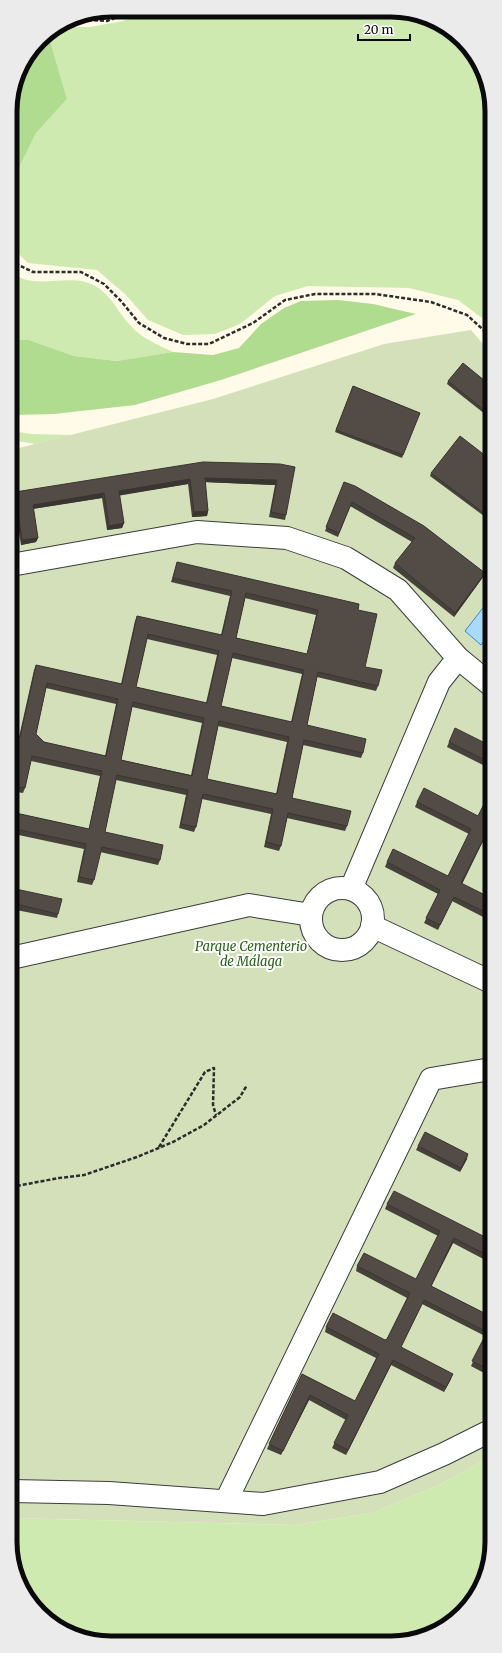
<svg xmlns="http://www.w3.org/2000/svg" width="502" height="1653" font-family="Merriweather,serif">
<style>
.green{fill:#ceeab0}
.forest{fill:#b0dc8f}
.cemetery{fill:#d3e0b9}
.water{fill:#aadaf9;stroke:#2e8ed3}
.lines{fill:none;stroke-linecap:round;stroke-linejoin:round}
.minor-casing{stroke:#3d3d3d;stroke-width:24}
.path{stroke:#2c2c2c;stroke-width:2.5;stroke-dasharray:4 2;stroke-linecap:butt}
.minor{stroke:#fff;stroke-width:22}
.wall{fill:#47413c;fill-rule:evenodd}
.shaded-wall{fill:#3a3531}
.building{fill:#534c46;stroke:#3a3531;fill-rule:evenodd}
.labels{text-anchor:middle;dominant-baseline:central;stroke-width:4;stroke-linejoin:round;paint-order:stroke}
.park-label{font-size:13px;font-style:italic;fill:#276419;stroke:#fff}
.rim{fill:none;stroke:#0a0a0a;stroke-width:5}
</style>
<rect width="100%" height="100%" fill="#fffbe8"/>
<g class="green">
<polygon points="152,10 411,12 463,40 490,91 490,324 458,300 409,288 308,286 275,296 240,324 215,334 183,335 148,320 125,294 97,270 28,263 10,246 10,186 36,133 67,99 48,34 59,27 90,27 123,21"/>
<path d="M10,271C31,290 60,276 85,282C108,288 115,308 129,324C141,338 156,344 173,352L118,361L74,356L29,340H10Z"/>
<polygon points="11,431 32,434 71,435 35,444 11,440"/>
<polygon points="492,1456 492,1549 484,1581 467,1609 441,1630 411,1641 91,1641 40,1614 12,1562 12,1518 296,1525 372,1513 441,1484"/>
</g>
<g class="forest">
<polygon points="48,34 67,99 36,133 10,186 10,104 18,72 40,39"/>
<polygon points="338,300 373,304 416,314 221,380 135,405 54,414 11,415 10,340 29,340 74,356 117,361 173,352 213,355 239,348 261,324 284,308 301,301"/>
</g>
<polygon class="cemetery" points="471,330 490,352 492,1456 441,1484 372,1513 296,1525 12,1518 11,450 213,399 384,344"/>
<polygon class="water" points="491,577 491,632 481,645 465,631 489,600 483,595 489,587 485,584"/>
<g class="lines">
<defs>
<g id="minor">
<polyline points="11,565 197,532 287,538 346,558 398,590 458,658 491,685"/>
<circle cx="342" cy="919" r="31"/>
<polyline points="351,889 439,682 458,658"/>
<polyline points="372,926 491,982"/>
<polyline points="11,958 249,905 311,915"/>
<polyline points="12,1491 109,1493 263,1504 380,1482 444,1454 492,1430"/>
<polyline points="226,1501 431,1079 491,1069"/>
</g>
</defs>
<use href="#minor" class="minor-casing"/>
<g class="path">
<polyline points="70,19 107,21 136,10"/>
<polyline points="10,261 33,272 81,272 104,284 121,301 139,323 164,338 187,344 209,344 253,323 285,300 315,294 375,294 431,302 467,315 490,336"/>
<polyline points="159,1147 205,1072 214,1068 213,1105 216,1115"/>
<polyline points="11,1187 59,1178 84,1175 137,1157 173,1142 204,1125 240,1097 247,1085"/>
</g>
<use href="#minor" class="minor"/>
</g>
<g class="wall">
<polygon points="448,381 490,385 490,418 447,384"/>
<polygon points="353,386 420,413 402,458 335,432"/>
<polygon points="280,464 286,515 285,520 269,517 275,485 205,482 208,511 207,516 192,517 188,484 119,495 124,523 122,528 107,530 102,498 33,509 38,538 36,542 21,545 13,497 15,492"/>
<polygon points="431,473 491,516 488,519 430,476"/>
<polygon points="344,482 483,577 454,617 393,568 395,563 412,542 350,506 338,537 325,531"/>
<path d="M177,562L358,610L365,667L378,686L376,691L317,677L307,725L363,753L361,758L303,745L292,798L347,826L345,831L287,818L281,846L279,851L264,847L271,814L202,799L196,827L194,832L179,828L186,795L116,780L105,832L160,860L158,865L100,852L94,880L92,885L77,882L84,849L14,834L11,812L89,829L100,776L31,761L25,788L23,793L11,791V775L15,757L11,756V735L19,737L34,670L36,665L121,684L135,621L137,616L221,635L230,596L171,582ZM245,598L316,615L307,654L236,638ZM147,639L217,655L206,703L136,687ZM232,658L302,674L291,722L221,706ZM46,688L116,704L105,756L44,742L36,734ZM132,707L202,723L191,775L121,760ZM218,726L287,742L276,794L207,779Z"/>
<polygon points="449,742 491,746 491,769 447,747"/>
<polygon points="491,790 491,845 483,841 462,884 491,898 491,921 452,901 438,930 424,923 438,894 385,867 387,862 448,876 469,834 415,807 417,802 478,816"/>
<polygon points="11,888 58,914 57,918 11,909"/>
<polygon points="491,1132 491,1148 486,1145"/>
<polygon points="418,1146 467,1159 460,1172 416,1150"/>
<polygon points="387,1204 491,1240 491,1263 453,1243 431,1286 492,1317 492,1358 484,1373 471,1366 485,1336 422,1304 401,1347 451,1379 444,1392 391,1365 346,1455 332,1448 346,1420 309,1400 281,1455 267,1449 302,1374 355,1401 376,1358 325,1332 326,1327 385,1340 387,1339 407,1298 356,1271 357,1266 416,1279 438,1236 385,1209"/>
</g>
<g class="shaded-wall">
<polygon points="205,478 277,480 275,485 203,482"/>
<polygon points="190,479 188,484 117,496 119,491"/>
<polygon points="104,493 102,498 31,509 33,505"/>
<polygon points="208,511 207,516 192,517 194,512"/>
<polygon points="124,523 122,528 107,530 109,526"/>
<polygon points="38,538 36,542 21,545 22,540"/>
<polygon points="485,573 483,577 454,617 455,613"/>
<polygon points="485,836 483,841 460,888 461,883"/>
<polygon points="468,1154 467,1159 460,1172 461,1168"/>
<polygon points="454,1238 453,1243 429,1291 431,1286"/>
<polygon points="393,1360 391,1365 346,1455 348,1450"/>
<polygon points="453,1374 451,1379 444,1392 446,1387"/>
<polygon points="310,1395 309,1400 281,1455 283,1451"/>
</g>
<g class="building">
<polygon points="463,363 490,385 490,415 448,381"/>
<polygon points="353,386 420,413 403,455 336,430"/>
<polygon points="460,436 491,460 491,515 489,517 431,473"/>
<polygon points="203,462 280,464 295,467 286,515 271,512 277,480 205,478 208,511 194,512 190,479 119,491 124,523 109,526 104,493 33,505 38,538 22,540 15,492"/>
<polygon points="344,482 355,486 424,526 485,573 455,613 395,563 415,538 352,502 339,533 326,527"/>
<path d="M177,562L359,604L358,610L377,614L365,667L382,670L378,686L318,672L307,725L366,739L363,753L304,740L292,798L351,811L347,826L288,813L281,846L266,842L273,809L203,794L196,827L181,824L188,790L117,775L105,832L163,845L160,860L102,847L94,880L79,877L86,844L15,829L11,847V812L89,829L102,771L32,756L25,788L11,786V778L17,752L11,751V735L20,737L36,665L122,684L137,616L222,635L232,591L173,578ZM246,593L318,610L307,654L236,638ZM148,634L219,651L207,703L136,687ZM233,653L304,670L292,722L221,706ZM47,683L118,699L106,756L44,742L36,734ZM133,702L204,718L192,776L121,760ZM219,721L289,737L277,794L207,779Z"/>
<polygon points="455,728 491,746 491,763 449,742"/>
<polygon points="424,788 478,816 491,790 491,839 485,836 461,883 491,898 491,915 454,897 440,925 426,918 440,890 387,862 393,849 448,876 471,829 417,802"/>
<polygon points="11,888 62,899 58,914 11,903"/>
<polygon points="425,1132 468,1154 461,1168 418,1146"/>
<polygon points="491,1132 491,1142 487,1140"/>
<polygon points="394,1191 491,1240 491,1257 454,1238 431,1286 492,1317 492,1357 486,1368 472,1361 487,1332 424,1300 401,1347 453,1374 446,1387 393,1360 348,1450 334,1443 348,1415 310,1395 283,1451 269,1444 302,1374 355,1401 379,1354 326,1327 333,1313 385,1340 387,1339 410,1293 357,1266 364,1253 416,1279 440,1231 387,1204"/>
</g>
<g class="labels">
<g class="park-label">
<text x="251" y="946">Parque Cementerio<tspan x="251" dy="15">de Málaga</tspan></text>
</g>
</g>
<path d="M0 0H502V1653H0ZM111 17H391A94 94 0 0 1 485 111V1542A94 94 0 0 1 391 1636H111A94 94 0 0 1 17 1542V111A94 94 0 0 1 111 17Z" fill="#ebebeb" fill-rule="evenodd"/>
<path class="rim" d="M111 17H391A94 94 0 0 1 485 111V1542A94 94 0 0 1 391 1636H111A94 94 0 0 1 17 1542V111A94 94 0 0 1 111 17Z"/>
<path d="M358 34v6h52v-6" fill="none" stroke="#0a0a0a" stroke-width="2"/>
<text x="364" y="34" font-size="12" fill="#0a0a0a" stroke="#ffffff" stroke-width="3" paint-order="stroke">20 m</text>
</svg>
